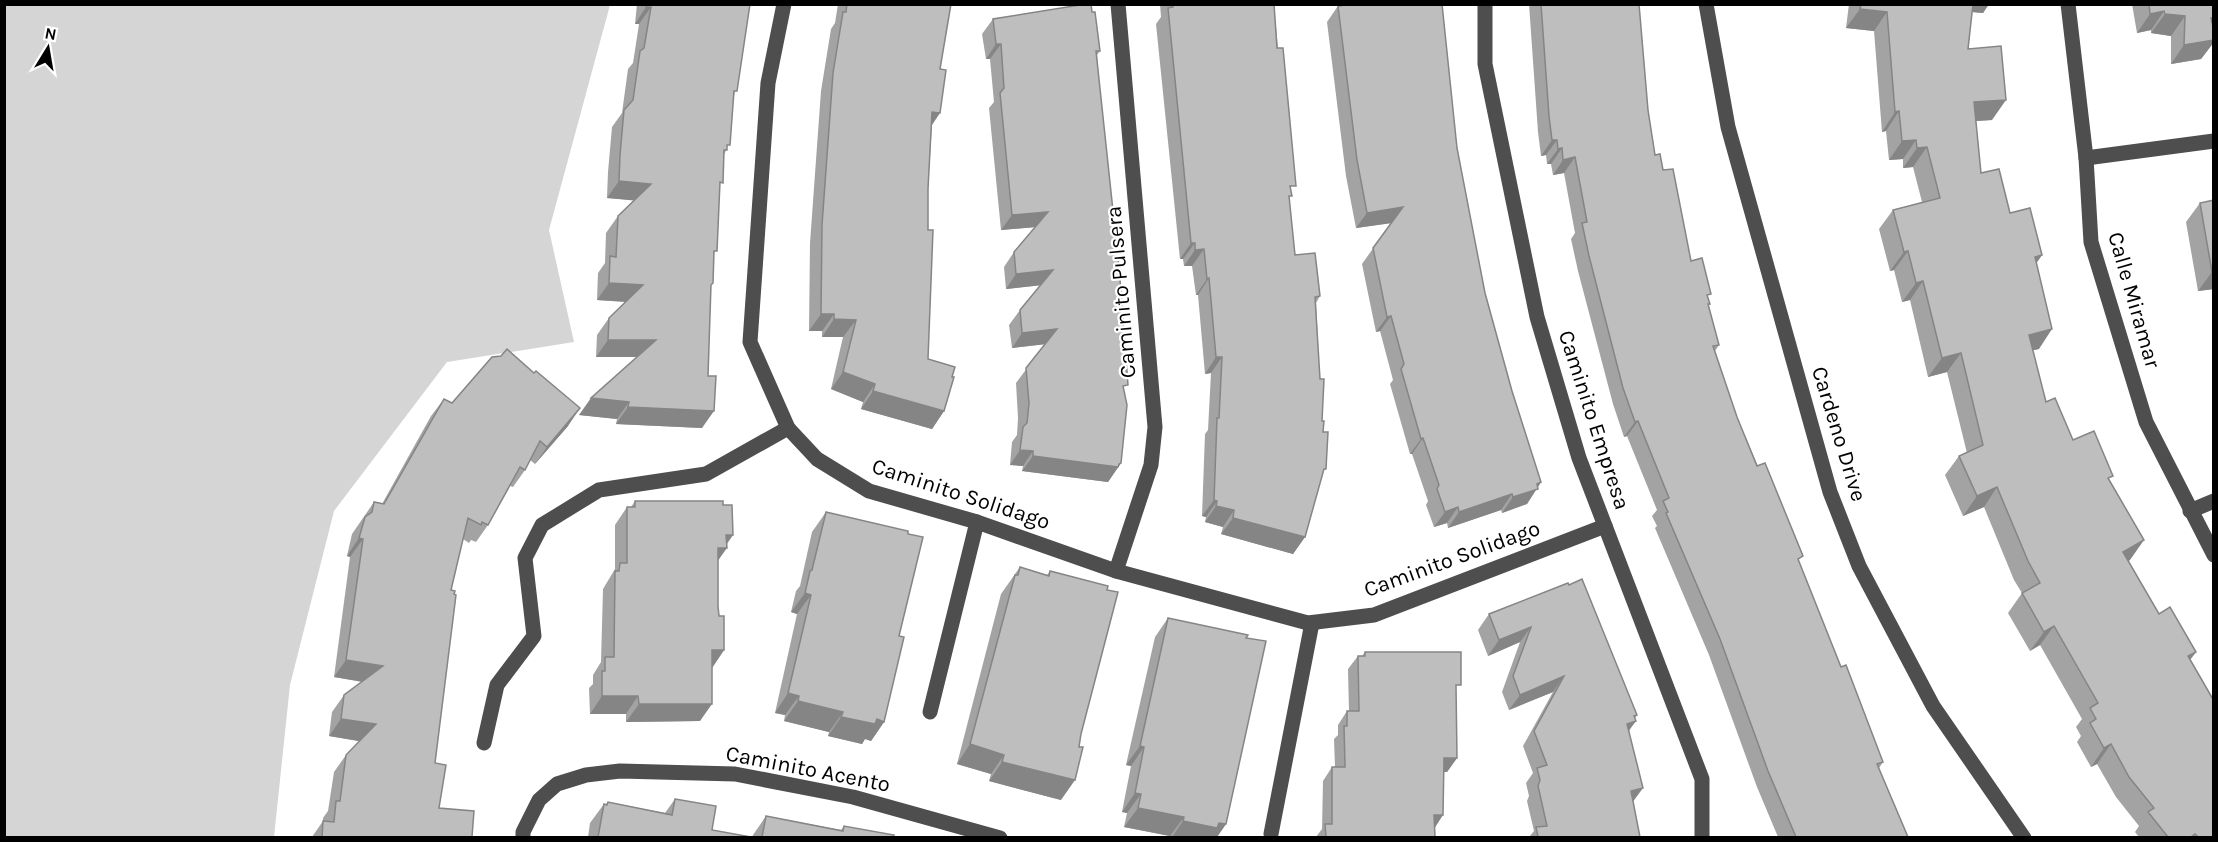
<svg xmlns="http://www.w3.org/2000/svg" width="2218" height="842" font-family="Karla,sans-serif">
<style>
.green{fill:#d5d5d5}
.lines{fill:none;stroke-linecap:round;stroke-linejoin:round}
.minor{stroke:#4e4e4e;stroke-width:15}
.wall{fill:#a3a3a3}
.shaded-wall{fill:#858585}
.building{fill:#bebebe;stroke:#858585;stroke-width:1.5}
.labels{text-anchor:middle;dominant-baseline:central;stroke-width:4.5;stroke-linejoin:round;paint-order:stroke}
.street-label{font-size:22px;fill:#000;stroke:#fff}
</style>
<rect width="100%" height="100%" fill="#fff"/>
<polygon class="green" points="5,5 610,5 549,230 574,342 447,362 334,511 290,685 274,837 5,838"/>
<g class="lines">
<g class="minor">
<polyline points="784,4 768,83 750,342 788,428 817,459 869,491 977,522 1116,571 1308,623 1374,615 1605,526"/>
<polyline points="1485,4 1485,64 1537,317 1579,458 1702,779 1702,838"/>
<polyline points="1706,4 1728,127 1830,492 1859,566 1933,706 2024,838"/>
<polyline points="2068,4 2086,158 2091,242 2146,422 2214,555"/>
<polyline points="2086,158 2214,141"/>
<polyline points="2190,511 2214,501"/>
<polyline points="1116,571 1151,465 1155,427 1118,4"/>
<polyline points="930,712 977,522"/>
<polyline points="484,743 497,685 534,636 525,558 542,525 599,490 706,474 788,428"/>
<polyline points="1271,834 1312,623"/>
<polyline points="523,838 523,832 539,800 557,784 586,775 620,771 735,774 853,797 1000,838"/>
</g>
</g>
<g class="wall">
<polygon points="637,4 750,4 734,96 727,148 724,155 719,187 714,255 711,287 702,428 616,424 617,419 579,415 637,357 596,357 597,335 609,318 625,302 597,300 598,273 605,263 606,233 618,216 634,200 607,198 608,172 612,127 622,113 628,69 633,63 639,24 635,24"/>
<polygon points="838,4 951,4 940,69 932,125 928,189 928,359 952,377 944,411 932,429 861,409 863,402 831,389 843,337 822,337 822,331 809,331 810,243 821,91 831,29 835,23"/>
<polygon points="1160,4 1274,4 1291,192 1289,200 1295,255 1320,296 1316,303 1322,421 1322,475 1305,537 1293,554 1221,534 1223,527 1205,522 1206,517 1202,516 1205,434 1208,430 1211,373 1205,374 1198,295 1196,295 1192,266 1184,266 1183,259 1180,259 1156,24 1161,17"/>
<polygon points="1342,4 1442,4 1457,148 1485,293 1512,391 1541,482 1527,504 1502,513 1501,510 1448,528 1447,523 1434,527 1426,505 1428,501 1412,454 1410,454 1390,384 1393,380 1380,331 1376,332 1362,264 1391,223 1356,228 1346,176 1327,22 1338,6 1342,6"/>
<polygon points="1529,4 1639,4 1648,110 1655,155 1663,170 1691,261 1708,298 1710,304 1708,306 1719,345 1715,351 1737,417 1799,562 1841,667 1883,762 1879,768 1908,837 1778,837 1757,787 1709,655 1655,528 1657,526 1652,516 1657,510 1627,436 1624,437 1613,404 1578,271 1571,239 1575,233 1564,173 1553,175 1551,164 1547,164 1546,155 1541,156 1538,132"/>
<polygon points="1849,4 1989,4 1983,13 1972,12 1968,49 1992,120 1976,121 1981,173 2042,255 2036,263 2039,349 2033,350 2046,402 2073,440 2110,481 2130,560 2128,561 2159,614 2196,652 2190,659 2214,837 2139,837 2135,832 2139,826 2116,797 2097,764 2091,767 2077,742 2081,736 2076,727 2082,719 2040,645 2030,651 2008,613 2022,593 2014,580 1984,507 1963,516 1945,475 1959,456 1967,453 1947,372 1928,377 1910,300 1902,302 1894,270 1890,271 1879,229 1893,210 1922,202 1913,167 1903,168 1903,159 1889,160 1886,131 1882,132 1874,31 1846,28"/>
<polygon points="2132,4 2214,4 2214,42 2201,59 2171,64 2171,36 2151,33 2151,30 2137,33"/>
<polygon points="1092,12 1100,51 1097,55 1124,391 1121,463 1108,482 1022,471 1023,466 1010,465 1012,442 1017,435 1018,418 1016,383 1045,344 1012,348 1009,325 1020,310 1041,285 1006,289 1004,267 1014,252 1035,227 1001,230 989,108 994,102 990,59 986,59 982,34 993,19"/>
<polygon points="2214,200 2214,289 2198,291 2186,222 2200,203"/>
<polygon points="444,399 452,403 568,426 535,464 530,460 525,470 513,487 510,486 488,525 476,542 471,540 469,543 463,539 451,590 435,763 439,808 472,837 312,837 323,821 323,818 328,811 334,772 346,755 360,741 329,736 332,712 344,695 362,682 334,677 350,557 347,556 352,534 374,502 382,504 431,416"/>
<polygon points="635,501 723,505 733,535 727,544 718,561 718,606 724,650 712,668 700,721 626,722 626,714 590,714 589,688 593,684 593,675 601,662 603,589 615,569 615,525 627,507 631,507"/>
<polygon points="826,512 899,636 884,722 871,741 865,739 862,744 828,736 829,732 784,721 785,715 775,713 797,614 791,612 796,591 800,586 812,532"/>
<polygon points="1020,567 1047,575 1050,571 1061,800 989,781 991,774 957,764 1001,594"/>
<polygon points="1568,583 1635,718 1629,731 1633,802 1640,837 1529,837 1534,831 1527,801 1529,796 1526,783 1533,773 1523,746 1553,692 1509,710 1502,692 1520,642 1488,656 1478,630 1489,614"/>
<polygon points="1168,618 1246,638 1226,824 1217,837 1170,837 1170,836 1124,827 1127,813 1122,812 1131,766 1126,765 1155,637"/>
<polygon points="1365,652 1456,692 1457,758 1447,772 1444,772 1435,827 1435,837 1316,837 1322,829 1323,781 1332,767 1335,767 1334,739 1338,735 1338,725 1347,711 1349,711 1348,669 1358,656 1362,656"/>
<polygon points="675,799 712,830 751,837 588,837 590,823 604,804 606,804 608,802 665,813"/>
<polygon points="766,816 841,830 844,826 893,837 752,837 753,835"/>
</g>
<g class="shaded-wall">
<polygon points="1965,4 1989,4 1983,13 1961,11"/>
<polygon points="646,7 651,7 639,24 635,24"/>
<polygon points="1860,9 1887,12 1874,31 1846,28"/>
<polygon points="2164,11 2151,30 2137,33 2150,14"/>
<polygon points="2165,14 2185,16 2171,36 2151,33"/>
<polygon points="2214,40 2214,42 2201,59 2171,64 2184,45"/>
<polygon points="996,44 1001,44 990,59 986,59"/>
<polygon points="2006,100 1992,120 1960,122 1974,102"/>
<polygon points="1899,111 1886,131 1882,132 1895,112"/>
<polygon points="932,112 940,113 928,131"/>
<polygon points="1552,140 1557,140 1546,155 1541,156"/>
<polygon points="1916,140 1903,159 1889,160 1902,141"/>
<polygon points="1927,147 1913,167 1903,168 1917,148"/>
<polygon points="1562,148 1551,164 1547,164 1558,149"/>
<polygon points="1575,157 1564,173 1553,175 1563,160"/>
<polygon points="619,181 651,184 639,201 607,198"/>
<polygon points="1403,207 1392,223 1356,228 1367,213"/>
<polygon points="1048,212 1037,227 1001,230 1012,215"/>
<polygon points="1191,243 1195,243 1183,259 1180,259"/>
<polygon points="1204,249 1192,266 1184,266 1195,250"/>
<polygon points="1908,251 1894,270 1890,271 1904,252"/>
<polygon points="2042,255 2029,274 2035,257"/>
<polygon points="1053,270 1043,285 1006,289 1016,274"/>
<polygon points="2212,272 2214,272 2214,289 2198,291"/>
<polygon points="1209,278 1198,295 1196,295 1207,279"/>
<polygon points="1923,281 1910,300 1902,302 1916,283"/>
<polygon points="609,283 643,285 631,302 597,300"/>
<polygon points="821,314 834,314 822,331 809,331"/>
<polygon points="1391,316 1380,331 1376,332 1387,317"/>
<polygon points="834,319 856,320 843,337 822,337"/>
<polygon points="1057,329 1047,344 1012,348 1022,333"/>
<polygon points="2052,329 2039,349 2016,354 2029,335"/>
<polygon points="608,340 656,340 644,357 596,357"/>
<polygon points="1961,353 1947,372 1928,377 1942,358"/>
<polygon points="1216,357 1222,357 1211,373 1205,374"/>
<polygon points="843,372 875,384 863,402 831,389"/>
<polygon points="873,391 944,411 932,429 861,409"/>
<polygon points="591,398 629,402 617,419 579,415"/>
<polygon points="628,407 714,411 702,428 616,424"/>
<polygon points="580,408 568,426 535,464 547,447"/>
<polygon points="1638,421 1627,436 1624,437 1635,422"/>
<polygon points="1423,438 1412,454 1410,454 1421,439"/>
<polygon points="1020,450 1033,451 1023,466 1010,465"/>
<polygon points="1033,456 1119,464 1121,463 1108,482 1022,471"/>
<polygon points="1541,482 1527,504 1502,513 1513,497 1537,484"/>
<polygon points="1997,487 1984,507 1963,516 1977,496"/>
<polygon points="1512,494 1501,510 1448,528 1459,512"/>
<polygon points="1214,500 1217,501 1206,517 1202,516"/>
<polygon points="1216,506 1234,510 1223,527 1205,522"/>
<polygon points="1458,507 1447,523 1434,527 1445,512"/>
<polygon points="1233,518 1305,537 1293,554 1221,534"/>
<polygon points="726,535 733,535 723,548 727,548 714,566 706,566"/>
<polygon points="359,538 363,539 350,557 347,556"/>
<polygon points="2144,540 2130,560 2110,571 2123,552"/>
<polygon points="805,593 811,595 797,614 791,612"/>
<polygon points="2054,626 2040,645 2030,651 2044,632"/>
<polygon points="1531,627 1520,642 1488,656 1499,640"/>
<polygon points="712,650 724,650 712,668"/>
<polygon points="2196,652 2182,671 2188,656"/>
<polygon points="346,660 383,666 371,683 334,677"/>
<polygon points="1564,676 1553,692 1509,710 1520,695"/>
<polygon points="788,693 799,696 785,715 775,713"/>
<polygon points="602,696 638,696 626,714 590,714"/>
<polygon points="798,701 843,712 829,732 784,721"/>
<polygon points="639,704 712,704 700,721 626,722"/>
<polygon points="1637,715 1632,722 1636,721 1625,736 1627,724 1634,716"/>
<polygon points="841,717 877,719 884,722 871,741 865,739 862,744 828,736"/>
<polygon points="341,719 376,724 364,742 329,736"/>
<polygon points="970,744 1004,755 991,774 957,764"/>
<polygon points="2111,744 2097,764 2091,767 2104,748"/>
<polygon points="1140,746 1144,747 1131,766 1126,765"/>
<polygon points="1444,758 1457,758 1447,772 1434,772"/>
<polygon points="1002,762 1075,780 1061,800 989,781"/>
<polygon points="1643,788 1632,803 1631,791"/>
<polygon points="1135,793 1141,794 1127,813 1122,812"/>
<polygon points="1138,808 1184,817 1170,836 1124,827"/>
<polygon points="1434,815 1443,815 1434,829"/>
<polygon points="1183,821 1219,823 1226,824 1217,837 1172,837"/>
</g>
<g class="building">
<polygon points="647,4 750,4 737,91 734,91 730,145 727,145 727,150 724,150 723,183 720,182 717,251 714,251 713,283 711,285 708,376 716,376 714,411 628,407 629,402 591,398 656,340 608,340 609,318 643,285 609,283 610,256 616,257 618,216 651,184 619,181 620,155 624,110 633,100 640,51 644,48 651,7 646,7"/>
<polygon points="847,4 951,4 940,69 946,70 940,113 932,112 928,189 928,230 933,230 928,359 955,367 952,377 954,377 944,411 873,391 875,384 843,372 856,320 834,319 834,314 821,314 822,225 833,73 843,12 846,12"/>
<polygon points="1086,4 1091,4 1092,12 1095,12 1100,51 1096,51 1119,267 1128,385 1123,386 1127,405 1121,463 1119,464 1118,467 1033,456 1033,451 1020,450 1023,427 1027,423 1029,403 1026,368 1057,329 1022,333 1020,310 1053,270 1016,274 1014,252 1048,212 1012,215 1000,93 1004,88 1001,44 996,44 993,19"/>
<polygon points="1173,4 1274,4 1277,48 1283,48 1296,186 1290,186 1292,196 1289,196 1295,255 1315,253 1320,296 1315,297 1320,379 1324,379 1322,421 1324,421 1323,432 1328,432 1326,469 1324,469 1305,537 1233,518 1234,510 1216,506 1217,501 1214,500 1217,418 1219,418 1222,357 1216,357 1209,278 1207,279 1204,249 1195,250 1195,243 1191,243 1168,8 1173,7"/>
<polygon points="1354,4 1442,4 1457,148 1485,293 1512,391 1541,482 1537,484 1538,489 1513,497 1512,494 1459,512 1458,507 1445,512 1437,489 1439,485 1423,438 1421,439 1401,369 1404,364 1391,316 1387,317 1373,248 1403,207 1367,213 1357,160 1338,6"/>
<polygon points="1541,4 1639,4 1648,110 1655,155 1660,154 1663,170 1673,169 1691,261 1702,258 1711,294 1707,295 1710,304 1708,304 1719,345 1713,346 1737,417 1757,466 1765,463 1803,556 1798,559 1841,667 1846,665 1883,762 1877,764 1908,837 1796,837 1768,771 1720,639 1666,513 1668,512 1663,501 1669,498 1638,421 1635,422 1623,388 1589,256 1582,223 1587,222 1575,157 1563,160 1562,148 1558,149 1557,140 1552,140 1549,116"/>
<polygon points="1861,4 1973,4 1968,49 2001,46 2006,100 1974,102 1981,173 1999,169 2010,213 2030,208 2042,255 2035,257 2052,329 2029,335 2046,402 2055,398 2073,440 2094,431 2113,476 2108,478 2144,540 2123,552 2159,614 2170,607 2196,652 2188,656 2214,701 2214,837 2198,837 2195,834 2191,837 2168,837 2148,812 2154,808 2129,777 2111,744 2104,748 2090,723 2096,719 2090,708 2098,703 2054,626 2044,632 2022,593 2040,583 2028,561 1997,487 1977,496 1959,456 1983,445 1961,353 1942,358 1923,281 1916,283 1908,251 1904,252 1893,210 1940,198 1927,147 1917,148 1916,140 1902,141 1899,111 1895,112 1887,12 1860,9"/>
<polygon points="2149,4 2214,4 2214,17 2211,18 2214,31 2214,40 2184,45 2185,16 2165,14 2164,11 2150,14"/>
<polygon points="2214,200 2214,272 2212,272 2200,203"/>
<polygon points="507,349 534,373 536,371 580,408 547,447 540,441 525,470 520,467 488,525 482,522 481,525 468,518 451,590 455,591 454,594 456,595 435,763 446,765 439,808 474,811 472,837 322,837 323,821 334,822 336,801 340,801 346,755 376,724 341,719 344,695 383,666 346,660 363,539 359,538 365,517 372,512 374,502 384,504 444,399 452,403 492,357 501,356"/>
<polygon points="635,501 723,501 723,505 732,505 733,535 726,535 727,548 718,548 718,606 719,616 724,616 724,650 712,650 712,704 639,704 638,696 602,696 602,671 605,671 605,657 614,657 615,571 619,571 620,563 627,563 627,507 635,507"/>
<polygon points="826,512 908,531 908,534 923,537 899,636 904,637 884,722 877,719 875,724 841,717 843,712 798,701 799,696 788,693 811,595 805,593 810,571 812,570"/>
<polygon points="1020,567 1049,576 1050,571 1108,586 1107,590 1118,592 1081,734 1079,747 1083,747 1075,780 1002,762 1004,755 970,744 1015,575 1018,575"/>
<polygon points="1582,579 1637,715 1634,716 1636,721 1627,724 1643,788 1631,791 1640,837 1538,837 1536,827 1547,826 1538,786 1540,780 1537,768 1547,765 1534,731 1564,676 1520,695 1513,676 1531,627 1499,640 1489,614 1568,583 1569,585"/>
<polygon points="1168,618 1248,635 1246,638 1266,641 1226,824 1219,823 1217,828 1183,821 1184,817 1138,808 1141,794 1135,793 1144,747 1140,746"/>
<polygon points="1365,652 1461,652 1461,685 1456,685 1457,758 1444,758 1443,815 1434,815 1435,837 1326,837 1325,824 1332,824 1332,767 1345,767 1344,726 1347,726 1347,711 1359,711 1358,656 1365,656"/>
<polygon points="675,799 716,806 712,830 751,837 598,837 604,804 607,805 608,802 672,815"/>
<polygon points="766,816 843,831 844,826 894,835 893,837 762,837"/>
</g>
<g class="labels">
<g class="street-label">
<text transform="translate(1121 292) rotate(-95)">Caminito Pulsera</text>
<text transform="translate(2134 300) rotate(74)">Calle Miramar</text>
<text transform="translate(1594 420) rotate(72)">Caminito Empresa</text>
<text transform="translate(1839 434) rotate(73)">Cardeno Drive</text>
<text transform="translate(961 494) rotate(18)">Caminito Solidago</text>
<text transform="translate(1452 559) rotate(-20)">Caminito Solidago</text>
<text transform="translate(808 769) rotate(11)">Caminito Acento</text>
</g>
</g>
<rect width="2218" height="842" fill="none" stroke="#000000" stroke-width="12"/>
<g transform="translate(48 48) rotate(11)" stroke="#ffffff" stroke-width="4.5" paint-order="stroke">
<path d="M0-4.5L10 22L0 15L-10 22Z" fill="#000000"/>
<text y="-9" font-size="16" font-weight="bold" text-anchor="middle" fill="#000000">N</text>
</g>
</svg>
